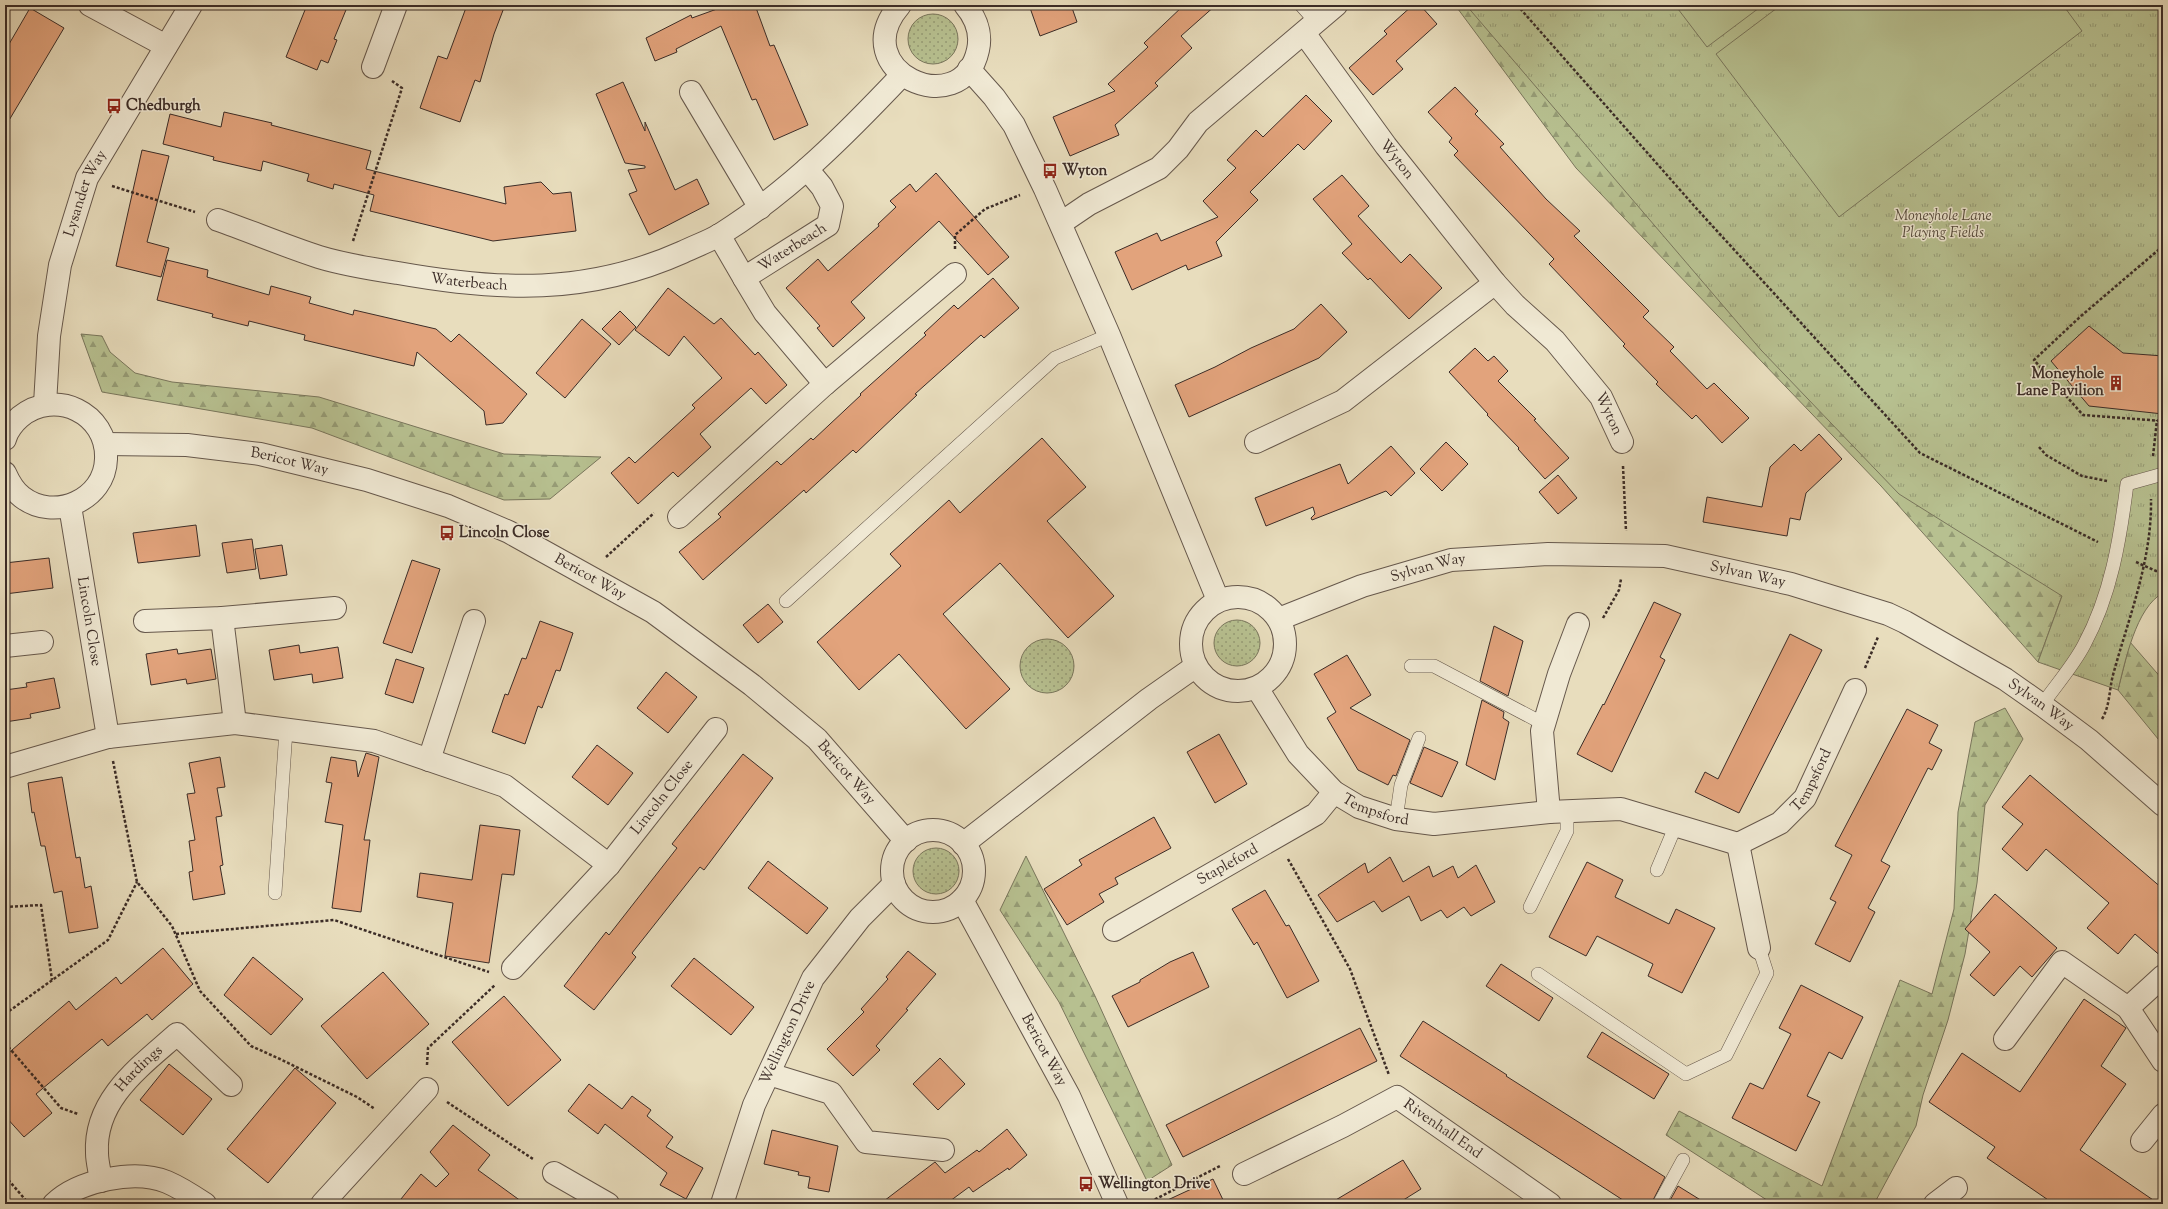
<svg xmlns="http://www.w3.org/2000/svg" width="2168" height="1209" font-family="'Sorts Mill Goudy',serif">
<style>
.grass{fill:url(#grass-dots);stroke:#79765c}
.forest{fill:url(#forest-firs);stroke:#79765c}
.park{fill:url(#park-tufts);stroke:#79765c}
.pitch{fill:#b7c090;stroke:#79765c}
.building{fill:#e2a37c;stroke:#3b2c27}
.lines{fill:none;stroke-linecap:round;stroke-linejoin:round}
.lane-casing{stroke:#66584c;stroke-width:14}
.street-casing{stroke:#66584c;stroke-width:24}
.path{stroke:#3b2c27;stroke-width:2.5;stroke-dasharray:3 2;stroke-linecap:butt}
.lane{stroke:#f0e9d4;stroke-width:13}
.street{stroke:#f0e9d4;stroke-width:22}
.labels{text-anchor:middle;dominant-baseline:central;stroke-width:3;stroke-linejoin:round;paint-order:stroke}
.poi-label{font-size:15px;font-weight:bold;fill:#3b2c27;stroke:#f0e9d4;text-anchor:start}
.street-label{font-size:15px;fill:#3b2c27;stroke:#f0e9d4}
.park-label{font-size:15px;font-style:italic;fill:#544a3c;stroke:#f0e9d4}
</style>
<defs>
<pattern id="grass-dots" width="8" height="8" patternUnits="userSpaceOnUse"><rect width="8" height="8" fill="#b7c090"/><path d="M2 2h.1M6 6h.1" fill="none" stroke="#969c76" stroke-width="1.8" stroke-linecap="round"/></pattern>
<pattern id="forest-firs" width="22" height="20" patternUnits="userSpaceOnUse"><rect width="22" height="20" fill="#b7c090"/><path d="M5 1l3.5 6h-7zM16 11l3.5 6h-7z" fill="#969c76"/></pattern>
<pattern id="park-tufts" width="24" height="20" patternUnits="userSpaceOnUse"><rect width="24" height="20" fill="#b7c090"/><path d="M3 7l-1-3M5 7V3M7 7l1-3M15 17l-1-3M17 17v-4M19 17l1-3" fill="none" stroke="#969c76"/></pattern>
</defs>
<rect width="100%" height="100%" fill="#e8ddbd"/>
<filter id="stains"><feTurbulence type="fractalNoise" baseFrequency=".005" numOctaves="4"/><feColorMatrix values="0 0 0 0 .2 0 0 0 0 .09 0 0 0 0 .02 0 0 0 .5 -.17"/></filter>
<radialGradient id="worn" r=".72"><stop offset=".6" stop-color="#630" stop-opacity="0"/><stop offset="1" stop-color="#630" stop-opacity=".3"/></radialGradient>
<g class="grass">
<circle cx="933" cy="39" r="25"/>
<circle cx="1237" cy="643" r="23"/>
<circle cx="1047" cy="666" r="27"/>
<circle cx="936" cy="871" r="23"/>
</g>
<g class="forest">
<polygon points="1455,5 1597,5 2081,543 2038,662 1881,486 1576,168"/>
<polygon points="81,334 102,336 110,352 135,373 172,382 319,397 504,454 601,457 550,499 504,500 312,428 102,392"/>
<polygon points="2130,642 2163,680 2163,745 2118,690"/>
<polygon points="2005,708 2023,739 1985,805 1977,883 1965,954 1948,1020 1923,1095 1916,1126 1874,1204 1773,1204 1666,1135 1679,1111 1822,1186 1900,980 1932,994 1954,909 1958,812 1975,722"/>
<polygon points="1026,856 1095,996 1172,1165 1147,1181 1059,1002 1000,910"/>
</g>
<path class="park" d="M1466,5H2163V593C2136,607 2125,662 2118,690L2038,662L2062,596L1899,494L1761,350Z"/>
<g class="pitch">
<polygon points="1675,5 1763,5 1707,47"/>
<polygon points="1781,5 2063,5 2082,31 1839,217 1716,54"/>
</g>
<g class="building">
<polygon points="307,5 348,5 334,39 337,40 328,63 321,60 317,70 286,57"/>
<polygon points="467,5 505,5 494,34 480,82 475,80 460,122 420,108 438,56 447,59"/>
<polygon points="728,5 755,5 770,46 774,45 808,125 774,140 756,99 752,100 721,26 676,49 677,52 655,61 646,38 691,15 692,18"/>
<polygon points="1029,5 1071,5 1077,22 1040,36"/>
<polygon points="1184,5 1216,5 1181,36 1192,48 1155,83 1158,86 1115,125 1119,135 1070,156 1053,117 1115,91 1108,84 1148,47 1144,43"/>
<polygon points="1413,5 1420,5 1437,24 1396,61 1403,69 1373,95 1349,68 1387,34 1384,31"/>
<polygon points="30,8 64,28 5,127 5,51"/>
<polygon points="623,82 645,131 645,122 675,190 697,179 709,204 649,235 629,194 637,191 628,170 645,168 645,166 625,163 596,94"/>
<polygon points="1455,87 1478,111 1475,114 1504,144 1500,147 1546,199 1580,231 1574,236 1649,311 1643,317 1674,347 1670,351 1707,389 1714,383 1749,418 1722,443 1696,415 1692,419 1656,384 1658,382 1623,346 1625,344 1549,264 1554,259 1454,155 1458,151 1449,142 1452,138 1428,112"/>
<polygon points="1306,95 1332,121 1304,150 1298,144 1250,192 1258,200 1216,242 1222,256 1188,270 1186,265 1132,290 1115,252 1157,233 1161,241 1218,217 1203,201 1236,168 1227,160 1256,130 1263,137"/>
<polygon points="224,112 272,123 271,125 371,151 366,169 506,204 504,187 541,182 553,194 571,192 576,231 493,241 370,211 374,195 334,184 333,189 307,181 309,174 263,161 261,171 213,160 214,157 163,144 170,114 221,127"/>
<polygon points="142,150 169,156 147,242 169,248 161,277 116,266"/>
<polygon points="936,173 1009,257 988,275 939,221 851,302 865,318 833,347 817,328 820,326 786,288 818,259 828,271 879,226 878,224 896,207 890,201 910,184 916,192"/>
<polygon points="1342,175 1369,206 1358,216 1401,263 1410,254 1442,288 1409,319 1370,278 1368,280 1342,253 1352,244 1313,199"/>
<polygon points="167,260 208,270 207,277 269,295 271,286 311,297 309,303 353,315 354,310 436,329 451,342 459,334 527,394 503,423 486,425 484,411 417,352 414,366 304,340 305,335 249,321 248,326 212,317 213,314 157,300"/>
<polygon points="993,278 1019,308 984,338 981,335 915,394 917,395 856,453 853,450 806,493 804,490 703,580 679,552 721,517 718,514 777,461 781,465 811,438 813,440 861,395 860,394 926,335 924,333 954,305 958,309"/>
<polygon points="668,288 714,324 721,318 755,355 758,352 787,385 766,404 751,388 700,434 711,447 678,477 673,472 638,504 611,473 629,457 635,463 695,408 692,405 722,378 684,336 669,356 635,330"/>
<polygon points="1321,304 1347,332 1319,358 1189,417 1175,385 1215,367 1251,348 1294,329"/>
<polygon points="620,311 636,327 619,345 602,329"/>
<polygon points="582,319 611,344 565,398 536,373"/>
<polygon points="2089,326 2123,353 2163,356 2163,414 2089,406 2051,361"/>
<polygon points="1475,348 1488,361 1494,356 1508,371 1498,381 1536,419 1534,420 1569,458 1545,479 1518,449 1519,448 1487,415 1488,414 1449,372"/>
<polygon points="1819,434 1842,459 1806,493 1800,520 1790,518 1787,536 1703,522 1707,497 1762,507 1770,467 1794,444 1801,451"/>
<polygon points="1042,438 1086,487 1047,521 1114,596 1068,638 1000,563 943,614 1010,689 966,729 899,654 859,690 817,642 901,566 890,554 949,500 960,513"/>
<polygon points="1446,442 1468,464 1442,491 1420,469"/>
<polygon points="1391,446 1415,473 1391,496 1386,491 1312,520 1311,518 1315,514 1313,507 1266,526 1255,498 1340,464 1348,484"/>
<polygon points="1558,475 1577,498 1558,514 1539,492"/>
<polygon points="196,525 200,556 138,563 133,533"/>
<polygon points="252,539 256,569 227,573 222,543"/>
<polygon points="282,545 287,575 260,579 255,549"/>
<polygon points="49,558 53,588 5,594 5,563"/>
<polygon points="412,560 440,569 412,653 383,643"/>
<polygon points="1654,602 1681,614 1660,657 1665,660 1612,772 1577,754 1603,704 1604,705"/>
<polygon points="768,604 783,622 758,643 743,625"/>
<polygon points="540,621 573,633 560,671 556,670 542,708 538,706 525,744 492,732 505,694 508,695 522,658 526,659"/>
<polygon points="1494,626 1523,641 1508,696 1480,681"/>
<polygon points="1790,634 1822,650 1739,813 1695,792 1705,772 1718,779"/>
<polygon points="299,645 300,653 338,647 343,678 313,683 312,674 274,680 269,650"/>
<polygon points="177,649 178,654 211,649 216,679 187,684 186,679 151,685 146,654"/>
<polygon points="1347,655 1371,695 1350,708 1410,740 1396,776 1393,775 1388,785 1358,770 1327,718 1336,712 1314,674"/>
<polygon points="396,659 424,668 413,703 385,694"/>
<polygon points="666,672 697,697 668,733 637,708"/>
<polygon points="54,678 60,708 30,714 31,718 5,722 5,690 27,687 26,683"/>
<polygon points="1482,700 1504,712 1503,718 1509,722 1495,780 1466,765"/>
<polygon points="1907,709 1938,725 1929,743 1942,750 1932,770 1928,768 1881,861 1890,866 1868,908 1875,912 1850,962 1815,944 1836,902 1830,899 1852,855 1835,846"/>
<polygon points="1219,734 1247,784 1215,803 1187,752"/>
<polygon points="597,745 633,773 608,805 572,777"/>
<polygon points="1424,747 1458,762 1442,797 1410,783"/>
<polygon points="366,753 379,757 364,840 370,840 361,912 332,908 343,825 325,822 332,783 326,782 331,757 356,761 358,777"/>
<polygon points="743,754 773,778 704,870 700,867 632,953 636,957 594,1010 564,986 606,932 609,935 677,848 672,844"/>
<polygon points="220,757 225,787 217,788 222,816 216,817 223,865 220,866 225,894 193,900 189,872 193,871 189,841 195,840 187,794 195,793 189,763"/>
<polygon points="2030,775 2163,889 2163,958 2135,934 2118,954 2087,928 2109,903 2046,849 2027,871 2002,849 2023,824 2002,807"/>
<polygon points="62,777 76,858 80,857 85,888 91,886 98,928 69,933 62,891 54,893 45,846 41,846 34,812 32,813 28,783"/>
<polygon points="1154,817 1171,848 1115,878 1118,884 1099,894 1104,902 1067,925 1044,889 1082,865 1079,860"/>
<polygon points="480,825 520,830 514,875 502,874 489,963 445,956 453,903 417,897 420,873 472,880"/>
<polygon points="1390,857 1403,882 1429,866 1433,877 1453,866 1458,878 1476,865 1495,902 1471,916 1464,907 1447,918 1441,910 1421,921 1409,896 1382,912 1374,901 1337,922 1318,895 1365,863 1368,873"/>
<polygon points="768,861 828,908 807,934 748,888"/>
<polygon points="1587,862 1623,880 1615,897 1669,924 1676,909 1715,928 1682,993 1648,976 1653,964 1597,936 1586,956 1549,937"/>
<polygon points="1265,890 1286,926 1289,925 1319,981 1287,998 1257,942 1254,945 1232,909"/>
<polygon points="1995,894 2057,948 2032,977 2020,966 1994,996 1970,975 1990,952 1965,929"/>
<polygon points="163,948 193,984 152,1020 147,1014 108,1046 102,1039 36,1094 52,1113 24,1137 5,1116 5,1056 69,1001 76,1010 116,977 121,984"/>
<polygon points="908,951 936,974 906,1009 908,1010 876,1046 880,1050 853,1076 827,1049 864,1012 861,1009 888,979 886,977"/>
<polygon points="1193,952 1209,987 1128,1027 1112,996 1140,982 1140,980 1170,962"/>
<polygon points="253,957 303,999 271,1035 224,995"/>
<polygon points="694,958 754,1007 731,1035 671,986"/>
<polygon points="1501,964 1553,998 1539,1021 1486,986"/>
<polygon points="383,972 429,1024 367,1079 321,1026"/>
<polygon points="1801,985 1863,1017 1842,1059 1829,1052 1807,1096 1820,1102 1796,1151 1732,1118 1750,1083 1763,1089 1791,1034 1779,1028"/>
<polygon points="504,996 561,1060 508,1106 452,1042"/>
<polygon points="2084,999 2126,1028 2101,1066 2126,1084 2080,1150 2159,1204 2054,1204 1987,1158 1995,1147 1929,1102 1962,1053 2020,1092"/>
<polygon points="1423,1021 1507,1075 1506,1076 1665,1177 1651,1204 1629,1204 1400,1056"/>
<polygon points="1360,1028 1377,1061 1183,1157 1166,1125"/>
<polygon points="1602,1032 1669,1074 1654,1099 1587,1057"/>
<polygon points="940,1058 965,1084 938,1110 913,1084"/>
<polygon points="169,1064 212,1099 183,1135 140,1100"/>
<polygon points="295,1068 336,1103 268,1183 227,1149"/>
<polygon points="589,1084 622,1109 632,1096 651,1110 647,1116 673,1137 666,1147 703,1168 686,1199 660,1185 667,1173 605,1124 598,1134 568,1111"/>
<polygon points="453,1125 490,1155 478,1170 525,1204 397,1204 421,1174 436,1187 449,1174 430,1152"/>
<polygon points="1007,1129 1027,1155 1009,1170 1008,1168 973,1192 969,1187 946,1204 880,1204 935,1162 945,1173 977,1150 979,1152"/>
<polygon points="772,1130 838,1146 829,1192 808,1188 810,1177 798,1175 799,1172 764,1164"/>
<polygon points="1403,1160 1421,1189 1397,1204 1329,1204"/>
<polygon points="1213,1179 1225,1204 1159,1204"/>
<polygon points="1678,1186 1707,1204 1668,1204"/>
</g>
<g class="lines">
<defs>
<g id="lane">
<polyline points="1301,5 1316,22"/>
<polyline points="786,601 1055,358 1109,335"/>
<polyline points="1411,666 1434,666 1544,724"/>
<path d="M2042,705C2056,685 2073,666 2084,645C2111,595 2120,540 2127,484L2163,474"/>
<polyline points="1396,819 1401,785 1419,738"/>
<polyline points="1657,870 1676,825"/>
<polyline points="275,893 286,730"/>
<polyline points="1530,907 1567,831 1567,811"/>
<polyline points="1538,974 1686,1074 1726,1055 1767,973 1759,948"/>
<polyline points="1659,1204 1683,1160"/>
</g>
<g id="street">
<polyline points="90,5 166,46"/>
<path d="M900,5C843,71 962,124 978,50C982,32 976,18 965,5"/>
<path id="s1" d="M1304,33L1386,146L1495,283L1515,305L1555,341L1601,397L1622,442"/>
<polyline points="373,67 396,5"/>
<polyline points="969,69 994,97 1014,125 1045,189 1109,335 1218,600"/>
<polyline points="691,92 760,208"/>
<path id="s2" d="M218,220C252,232 285,246 319,257C345,265 372,269 398,273C499,291 587,295 683,252C695,246 710,241 721,234C790,191 847,133 902,75"/>
<polyline points="1061,223 1089,204 1159,168 1178,149 1198,122 1336,5"/>
<path id="s3" d="M719,235L744,278L828,225L832,206L822,187L807,169"/>
<polyline points="744,278 765,313 825,384"/>
<path id="s4" d="M45,404L49,336L60,265L87,178L191,5"/>
<path d="M5,439C7,431 14,422 20,417C55,388 108,413 106,459C105,500 54,522 22,497C14,491 9,482 5,473"/>
<polyline points="1256,442 1343,401 1495,283"/>
<path id="s5" d="M105,444L187,445L260,454L367,480L448,506L509,532L653,612L752,685L817,739L906,841"/>
<path id="s6" d="M70,506L108,737"/>
<polyline points="679,517 825,384 955,274"/>
<circle cx="1238" cy="644" r="47"/>
<polyline points="222,618 235,723"/>
<path id="s7" d="M1279,619L1362,586L1451,560L1548,554L1665,556L1791,584L1888,614L1905,622L2005,679L2042,705L2089,740L2163,805"/>
<polyline points="145,621 222,618 335,608"/>
<polyline points="5,646 42,642"/>
<path id="s8" d="M1257,688L1298,754L1334,792L1359,807L1396,819L1434,824L1549,812L1621,809L1738,844L1780,823L1805,798L1855,690"/>
<polyline points="429,760 474,621"/>
<polyline points="5,767 108,737 235,723 374,741 505,786 609,865"/>
<polyline points="1549,812 1542,731 1559,674 1578,624"/>
<circle cx="933" cy="871" r="41"/>
<polyline points="963,844 1149,699 1196,666"/>
<polyline points="1738,844 1759,948"/>
<path id="s9" d="M962,900L1069,1096L1117,1204"/>
<path id="s10" d="M1114,930L1316,814L1334,792"/>
<path id="s11" d="M513,968L609,865L716,729"/>
<polyline points="2128,1008 2163,976"/>
<polyline points="2005,1039 2062,962 2128,1008 2163,1061"/>
<polyline points="769,1074 831,1093 866,1142 943,1150"/>
<polyline points="2142,1141 2163,1115"/>
<polyline points="554,1173 608,1204"/>
<path id="s12" d="M1244,1174L1343,1126L1397,1097L1550,1204"/>
<path id="s13" d="M101,1181C100,1172 97,1162 97,1153C94,1099 141,1066 177,1034L231,1085"/>
<path d="M54,1204C79,1180 135,1169 167,1182C181,1188 193,1196 205,1204"/>
<polyline points="322,1204 427,1089"/>
<path id="s14" d="M722,1204L754,1105L813,978L860,918L894,884"/>
<polyline points="1935,1204 1956,1188"/>
</g>
</defs>
<use href="#lane" class="lane-casing"/>
<use href="#street" class="street-casing"/>
<g class="path">
<polyline points="1517,5 1696,208 1920,453 2098,542"/>
<polyline points="112,186 195,212"/>
<polyline points="353,241 402,88 392,81"/>
<polyline points="2163,246 2081,316 2034,360 2083,415 2163,421"/>
<polyline points="955,249 955,235 985,209 1020,195"/>
<polyline points="2039,447 2046,455 2082,476 2107,481"/>
<polyline points="2153,456 2157,420"/>
<polyline points="1623,466 1626,531"/>
<polyline points="606,557 654,513"/>
<polyline points="2136,562 2156,571 2163,571"/>
<polyline points="1603,618 1619,590 1621,579"/>
<polyline points="1865,668 1878,637"/>
<path d="M2102,719C2110,706 2109,690 2113,675C2129,616 2152,561 2151,499"/>
<polyline points="113,761 137,882 172,926 200,991 251,1046 280,1059 357,1097 375,1109"/>
<polyline points="1288,859 1350,969 1389,1075"/>
<polyline points="5,907 41,905 52,980"/>
<polyline points="176,934 334,920 489,972"/>
<polyline points="5,1014 108,940 137,882"/>
<polyline points="5,1043 61,1108 78,1114"/>
<polyline points="427,1065 428,1048 495,985"/>
<polyline points="447,1102 533,1159"/>
<polyline points="5,1176 29,1204"/>
<polyline points="1146,1204 1220,1166"/>
</g>
<use href="#lane" class="lane"/>
<use href="#street" class="street"/>
</g>
<defs>
<symbol id="bus-bare" viewBox="-9 -9 18 18"><path d="M-5-6H5V4H4V6H2V4H-2V6H-4V4H-5ZM-3.5-4V0h7V-4ZM-3.5 1.2v1.5H-2V1.2ZM2 1.2v1.5H3.5V1.2Z" fill="#8f2418" stroke="#f0e9d4" stroke-width="2.5" paint-order="stroke"/></symbol>
<symbol id="building-bare" viewBox="-9 -9 18 18"><path d="M-4-6H4V6H1V3H-1V6H-4ZM-2.5-4.3h1.7v1.8h-1.7ZM.8-4.3h1.7v1.8H.8ZM-2.5-1h1.7V.8h-1.7ZM.8-1h1.7V.8H.8Z" fill="#8f2418" stroke="#f0e9d4" stroke-width="2.5" paint-order="stroke"/></symbol>
</defs>
<g fill-rule="evenodd">
<use href="#bus-bare" x="103" y="95" width="22" height="22"/>
<use href="#bus-bare" x="1039" y="160" width="22" height="22"/>
<use href="#building-bare" x="2105" y="372" width="22" height="22"/>
<use href="#bus-bare" x="436" y="522" width="22" height="22"/>
<use href="#bus-bare" x="1075" y="1173" width="22" height="22"/>
</g>
<g class="labels">
<g class="poi-label">
<text x="126" y="106">Chedburgh</text>
<text x="1062" y="171">Wyton</text>
<text x="2104" y="374" text-anchor="end">Moneyhole<tspan x="2104" dy="17">Lane Pavilion</tspan></text>
<text x="459" y="533">Lincoln Close</text>
<text x="1098" y="1184">Wellington Drive</text>
</g>
<g class="street-label">
<text stroke="none"><textPath href="#s1" startOffset="157">Wyton</textPath></text>
<text stroke="none"><textPath href="#s4" startOffset="216">Lysander Way</textPath></text>
<text stroke="none"><textPath href="#s3" startOffset="107">Waterbeach</textPath></text>
<text stroke="none"><textPath href="#s2" startOffset="260">Waterbeach</textPath></text>
<text stroke="none"><textPath href="#s1" startOffset="489">Wyton</textPath></text>
<text stroke="none"><textPath href="#s5" startOffset="186">Bericot Way</textPath></text>
<text stroke="none"><textPath href="#s7" startOffset="158">Sylvan Way</textPath></text>
<text stroke="none"><textPath href="#s7" startOffset="481">Sylvan Way</textPath></text>
<text stroke="none"><textPath href="#s5" startOffset="510">Bericot Way</textPath></text>
<text stroke="none"><textPath href="#s6" startOffset="117">Lincoln Close</textPath></text>
<text stroke="none"><textPath href="#s7" startOffset="805">Sylvan Way</textPath></text>
<text stroke="none"><textPath href="#s5" startOffset="834">Bericot Way</textPath></text>
<text stroke="none"><textPath href="#s8" startOffset="647">Tempsford</textPath></text>
<text stroke="none"><textPath href="#s11" startOffset="227">Lincoln Close</textPath></text>
<text stroke="none"><textPath href="#s8" startOffset="176">Tempsford</textPath></text>
<text stroke="none"><textPath href="#s10" startOffset="131">Stapleford</textPath></text>
<text stroke="none"><textPath href="#s14" startOffset="184">Wellington Drive</textPath></text>
<text stroke="none"><textPath href="#s9" startOffset="171">Bericot Way</textPath></text>
<text stroke="none"><textPath href="#s13" startOffset="126">Hardings</textPath></text>
<text stroke="none"><textPath href="#s12" startOffset="227">Rivenhall End</textPath></text>
</g>
<g class="park-label">
<text x="1943" y="216">Moneyhole Lane<tspan x="1943" dy="17">Playing Fields</tspan></text>
</g>
</g>
<rect width="2168" height="1209" fill="none" stroke="#e8ddbd" stroke-width="20"/>
<rect x="6" y="6" width="2156" height="1197" fill="none" stroke="#3b2c27" stroke-width="2"/>
<rect x="10" y="10" width="2148" height="1189" fill="none" stroke="#3b2c27"/>
<rect width="100%" height="100%" filter="url(#stains)"/>
<rect width="100%" height="100%" fill="url(#worn)"/>
</svg>
